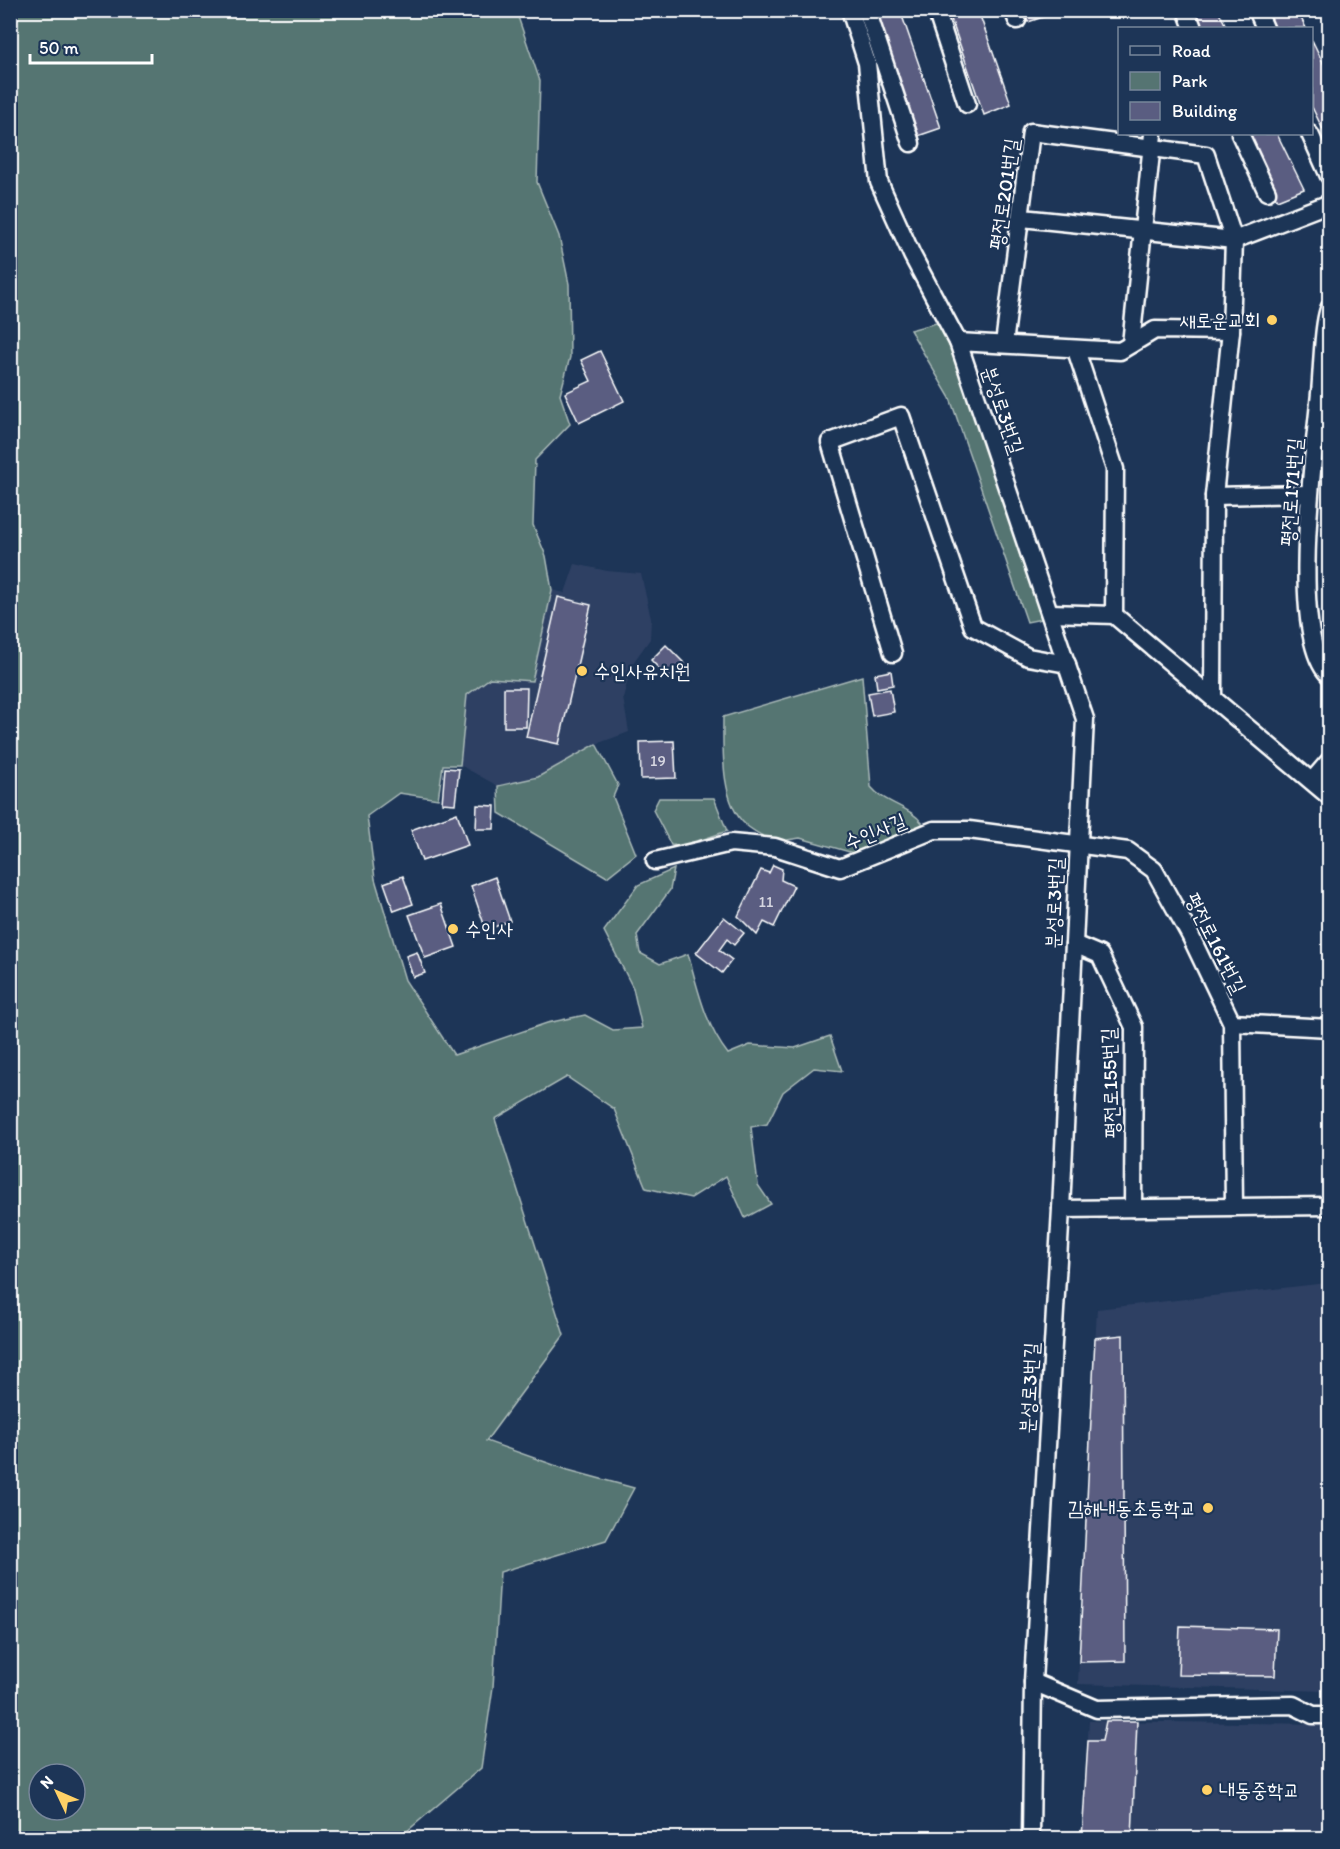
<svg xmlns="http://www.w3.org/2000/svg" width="1340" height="1849" font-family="Itim,'Poor Story',sans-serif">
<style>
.built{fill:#2f4164}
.green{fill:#557472;stroke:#aabab8;stroke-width:1.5;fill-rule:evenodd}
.building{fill:#5a5d81;stroke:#fff;stroke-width:1.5}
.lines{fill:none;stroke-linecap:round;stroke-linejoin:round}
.minor-casing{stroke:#fff;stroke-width:21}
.minor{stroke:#1d3557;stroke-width:16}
.poi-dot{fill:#ffd166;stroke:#1d3557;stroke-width:2}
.labels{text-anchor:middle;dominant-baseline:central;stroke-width:4.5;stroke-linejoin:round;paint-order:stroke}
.number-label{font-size:16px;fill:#d6d6e0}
.street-label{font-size:20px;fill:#fff;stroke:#1d3557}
.poi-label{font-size:20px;fill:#fff;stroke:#1d3557;text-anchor:start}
</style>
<rect width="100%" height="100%" fill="#1d3557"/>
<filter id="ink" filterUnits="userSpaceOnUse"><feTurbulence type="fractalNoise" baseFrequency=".0167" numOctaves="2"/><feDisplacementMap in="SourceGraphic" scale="12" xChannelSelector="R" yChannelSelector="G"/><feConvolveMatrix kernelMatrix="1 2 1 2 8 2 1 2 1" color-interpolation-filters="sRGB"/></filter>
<g filter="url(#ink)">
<g class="built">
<polygon points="575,564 607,571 641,574 651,619 650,639 632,664 623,698 629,732 596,744 538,777 498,786 460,765 467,695 490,678 532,681 552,590 565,593"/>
<polygon points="1327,1283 1329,1691 1078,1684 1097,1309"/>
<polygon points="1089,1721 1329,1724 1329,1838 1082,1838"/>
</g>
<g class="green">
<path d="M11,10L516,11L540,81L537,182L559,236L569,284L570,357L560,395L570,424L535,460L533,525L546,556L552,590L532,681L490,678L467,695L460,765H443L438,799L399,793L367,816L375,879L405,980L454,1055L547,1023L585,1015L613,1030L642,1028L633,988L604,931L638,885L674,869L670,890L637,935L640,953L660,964L688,954C698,989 705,1025 728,1054L750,1045L795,1048L830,1036L842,1071L814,1068L783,1092L767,1124L751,1127L758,1185L771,1204L745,1218L726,1176L691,1198L646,1188L614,1109L567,1077L495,1119L564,1335L486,1441L568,1470L634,1488L606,1540L500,1572L493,1687L481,1768L399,1838H11ZM39,1774H75V1810H39Z"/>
<polygon points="940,322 953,340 1042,619 1027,622 950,398 910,330"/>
<path d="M862,676L871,787C885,804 910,806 923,824L864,856L800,838L774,842C765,837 754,832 746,825C720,803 723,747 723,717Z"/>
<polygon points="596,744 618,785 613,797 636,854 607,877 499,813 498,786 538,777"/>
<polygon points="659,798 714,798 727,831 684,846 671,845 653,810"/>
</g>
<g class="building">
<polygon points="869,10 900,10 941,128 912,138"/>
<polygon points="948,10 978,10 1011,104 984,115"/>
<polygon points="1024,10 1054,10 1055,13 1028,22"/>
<polygon points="1189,10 1218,10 1227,28 1195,28"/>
<polygon points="1266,10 1297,10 1306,28 1275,28"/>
<polygon points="1312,40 1330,77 1330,144 1312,107"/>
<polygon points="1245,134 1277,134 1304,189 1277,200"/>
<polygon points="600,351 624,401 579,423 565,393 591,381 581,360"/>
<polygon points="558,597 591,605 559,744 526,737"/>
<polygon points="666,645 685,664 669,679 651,660"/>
<polygon points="891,671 893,685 877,688 875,674"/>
<polygon points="504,688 527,688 526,727 504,727"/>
<polygon points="890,689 894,712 872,716 868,693"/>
<polygon points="674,741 676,778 641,779 640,742"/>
<polygon points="445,768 459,769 455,804 442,803"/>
<polygon points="477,805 495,806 494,829 476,829"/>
<polygon points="457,813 468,845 422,861 411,830"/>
<polygon points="773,865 782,869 781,880 794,886 774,927 764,922 757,935 738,916 761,870 769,873"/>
<polygon points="403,876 413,904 394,911 384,883"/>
<polygon points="495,877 510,921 486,930 471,886"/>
<polygon points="441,904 456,947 425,958 409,915"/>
<polygon points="724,917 744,933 734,945 727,939 719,950 732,960 722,973 696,953"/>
<polygon points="417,952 425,973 413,977 406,956"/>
<polygon points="1123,1335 1125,1661 1079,1662 1095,1338"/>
<polygon points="1180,1626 1277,1629 1275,1676 1178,1675"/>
<polygon points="1106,1721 1137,1721 1132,1838 1082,1838 1088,1741 1102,1741"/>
</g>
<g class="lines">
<defs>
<g id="minor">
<polyline points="850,10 867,63 879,182 912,255 958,342 1085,719 1061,1209 1033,1682 1031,1838"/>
<polyline points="867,10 911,143"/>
<polyline points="936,10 967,104"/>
<polyline points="1013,10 1017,20"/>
<polyline points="1186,10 1193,28"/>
<polyline points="1257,10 1265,28"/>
<polyline points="1240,134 1267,192"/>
<polyline points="1310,134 1329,176"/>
<polyline points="1022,218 1234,240 1330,203"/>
<path d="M1330,307C1323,319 1322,375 1320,393C1315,449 1287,639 1330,676"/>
<polyline points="958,342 1120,351 1155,330 1231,331"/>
<polyline points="1004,344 1031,132 1206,155 1234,240 1231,331 1214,496 1213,697"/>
<polyline points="1131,344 1153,134"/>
<polyline points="1076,350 1115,469 1114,615"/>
<polyline points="1214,496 1308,494"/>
<polyline points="1050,613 1114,615 1330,797"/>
<polyline points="893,653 830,442 901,416 973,627 1028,657 1067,664"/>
<polyline points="1312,781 1330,760"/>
<polyline points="655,861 731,843 775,847 840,868 934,830 969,830 1128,851 1154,870 1190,935 1232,1023 1234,1207"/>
<polyline points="1074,944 1100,955 1134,1027 1133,1208"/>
<polyline points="1232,1023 1330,1028"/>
<polyline points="1061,1209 1330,1206"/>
<polyline points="1033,1682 1097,1709 1293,1705 1313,1715 1330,1715"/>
</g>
</defs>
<use href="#minor" class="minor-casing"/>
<use href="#minor" class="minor"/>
</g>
</g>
<g class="poi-dot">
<circle cx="1272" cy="320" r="6"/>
<circle cx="582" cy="671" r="6"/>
<circle cx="453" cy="929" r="6"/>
<circle cx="1208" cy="1508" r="6"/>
<circle cx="1207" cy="1790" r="6"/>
</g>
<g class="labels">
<g class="number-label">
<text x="658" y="760">19</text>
<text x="766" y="901">11</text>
</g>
<g class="street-label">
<text transform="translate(1004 194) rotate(-82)">평전로201번길</text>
<text transform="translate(1003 410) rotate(71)">분성로3번길</text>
<text transform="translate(1291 492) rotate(-86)">평전로171번길</text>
<text transform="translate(875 831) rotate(-22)">수인사길</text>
<text transform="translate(1054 903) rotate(-88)">분성로3번길</text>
<text transform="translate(1216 943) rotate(63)">평전로161번길</text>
<text transform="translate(1110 1083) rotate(-92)">평전로155번길</text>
<text transform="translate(1029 1388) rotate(-87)">분성로3번길</text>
</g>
<g class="poi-label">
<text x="1260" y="320" text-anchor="end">새로운교회</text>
<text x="594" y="671">수인사유치원</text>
<text x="465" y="929">수인사</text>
<text x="1196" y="1508" text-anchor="end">김해내동초등학교</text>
<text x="1219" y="1790">내동중학교</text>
</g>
</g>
<rect width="1340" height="1849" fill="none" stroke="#1d3557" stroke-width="36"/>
<rect x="18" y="18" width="1304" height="1813" fill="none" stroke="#fff" stroke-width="2" filter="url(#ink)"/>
<rect x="1118" y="27" width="195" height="108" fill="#1d3557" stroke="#77869a" stroke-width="1.5"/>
<rect x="1130" y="46" width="30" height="9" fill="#1d3557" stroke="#77869a" stroke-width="1.5"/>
<text x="1172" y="57" font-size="18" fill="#ffffff">Road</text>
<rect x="1130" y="72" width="30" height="18" fill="#557472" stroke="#77869a" stroke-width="1.5"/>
<text x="1172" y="87" font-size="18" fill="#ffffff">Park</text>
<rect x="1130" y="102" width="30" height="18" fill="#5a5d81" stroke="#77869a" stroke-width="1.5"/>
<text x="1172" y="117" font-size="18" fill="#ffffff">Building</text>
<g transform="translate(57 1792) rotate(314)"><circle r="28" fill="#1d3557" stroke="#77869a" stroke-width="1.5"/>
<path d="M0-4.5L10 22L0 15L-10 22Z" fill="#ffd166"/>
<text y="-9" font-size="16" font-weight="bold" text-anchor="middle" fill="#ffffff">N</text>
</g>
<path d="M30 54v9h122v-9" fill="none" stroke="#ffffff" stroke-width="3"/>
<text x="39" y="54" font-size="18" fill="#ffffff" stroke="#1d3557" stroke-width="4.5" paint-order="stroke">50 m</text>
</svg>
